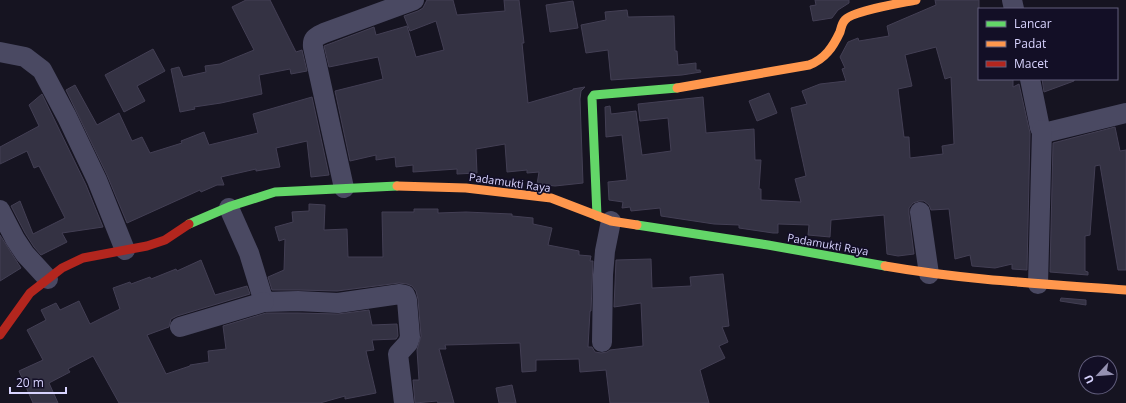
<svg xmlns="http://www.w3.org/2000/svg" width="1126" height="403" font-family="'Open Sans',sans-serif">
<style>
.building{fill:#343243;stroke:#433f54;fill-rule:evenodd}
.lines{fill:none;stroke-linecap:round;stroke-linejoin:round}
.street{stroke:#4a4962;stroke-width:20}
.fast{stroke:#63d668;stroke-width:9}
.slow{stroke:#ff974d;stroke-width:9}
.jam{stroke:#b3261e;stroke-width:9}
.labels{text-anchor:middle;dominant-baseline:central;stroke-width:3.5;stroke-linejoin:round;paint-order:stroke}
.street-label{font-size:11px;fill:#d9d4ff;stroke:#130f26}
</style>
<rect width="100%" height="100%" fill="#161421"/>
<g class="building">
<polygon points="246,0 270,0 296,52 302,50 307,71 291,74 290,69 259,75 262,94 221,103 194,107 195,109 180,112 171,69 179,67 183,77 206,72 205,66 220,64 254,50 232,7"/>
<polygon points="427,0 453,0 457,15 505,11 504,0 519,0 524,43 522,43 528,103 573,90 573,89 585,87 581,91 580,99 583,183 555,186 537,184 539,172 527,173 527,170 507,172 505,144 476,149 477,173 457,174 457,169 413,172 413,165 396,167 395,157 376,160 376,155 350,161 335,91 383,79 378,57 329,67 324,46 374,27 376,35 407,26 416,57 444,50 436,21 410,31 404,16 418,11 423,8"/>
<polygon points="815,0 849,0 849,3 838,10 832,18 813,21 810,6 816,5"/>
<path d="M935,0H979V79H1013V87L1019,84L1030,133L1027,270L1012,269V264L995,268L972,266L970,255L955,259L949,209L931,210L929,205L924,201H919L913,203L909,208V214L914,254L898,256L887,254L884,215L831,220L830,237L808,235L809,225L778,224V233H773L739,228V225L714,224L661,216L660,208L631,211L630,207L622,208L623,202L609,200L608,182L627,180L622,135L606,137L605,107L610,106L611,114L636,111L642,155L671,151L668,118L640,121L638,104L703,97L706,133L754,129L755,160H761L759,189H761V200L801,202L795,179L806,176L791,108L807,104L802,91L820,84L846,81L842,69L845,68L840,57L848,42L858,38L859,41L889,36L887,26L936,5ZM936,47L945,79L951,77L954,144L942,146L943,154L910,158L909,137H904L898,89L912,86L905,55Z"/>
<polygon points="573,1 578,28 550,32 546,5"/>
<polygon points="627,10 628,17 674,16 675,51 677,51 678,65 696,63 696,70 700,70 701,72 682,75 611,80 608,50 586,53 581,25 606,20 605,12"/>
<polygon points="153,49 165,71 137,86 145,101 124,112 105,75"/>
<polygon points="1042,79 1074,79 1074,81 1044,92"/>
<polygon points="75,85 97,125 119,113 132,141 142,137 150,153 182,143 181,141 204,132 209,145 258,133 253,114 312,97 329,175 311,177 307,141 276,148 280,167 256,171 256,169 221,177 224,185 217,185 201,192 200,190 127,223 107,175 66,90"/>
<polygon points="769,93 777,113 757,121 749,101"/>
<polygon points="42,94 86,185 103,227 62,233 67,242 41,255 34,247 25,233 11,206 20,201 33,234 65,218 39,166 34,168 27,151 0,164 0,147 39,126 29,105"/>
<polygon points="1115,127 1120,151 1126,150 1126,270 1118,270 1100,165 1095,166 1090,235 1085,236 1085,271 1088,272 1088,275 1050,272 1053,143"/>
<polygon points="309,204 325,205 324,230 347,229 348,257 383,257 382,212 414,212 414,209 438,209 438,213 466,212 512,214 512,216 533,218 533,224 552,228 548,245 579,251 579,255 591,256 590,261 593,261 591,311 590,311 588,347 592,347 595,352 601,353 607,352 610,350 643,346 641,303 614,307 616,260 651,259 652,288 691,286 690,277 723,274 729,326 722,327 728,342 719,346 725,358 700,370 709,403 610,403 606,370 580,372 579,359 536,360 536,371 522,372 520,343 445,345 446,349 439,349 454,403 438,403 437,401 415,403 413,380 419,380 417,350 421,336 418,299 416,291 412,286 407,284 399,283 337,291 299,290 272,290 268,277 284,270 285,239 279,241 275,227 293,222 292,212 309,211"/>
<polygon points="0,235 21,268 0,281"/>
<polygon points="201,260 215,295 247,286 250,294 177,316 171,319 169,327 147,335 166,374 190,366 190,365 209,362 208,351 226,349 223,326 266,313 298,313 338,314 369,310 372,325 397,324 398,336 396,339 372,340 374,350 366,351 376,393 345,399 345,396 320,403 119,403 93,356 68,369 70,372 49,383 58,403 33,403 19,371 43,360 27,330 46,320 41,310 56,303 60,310 79,301 90,324 120,309 113,288 130,282 131,284 150,277 151,279 176,269 177,271"/>
<polygon points="1061,298 1086,300 1086,305 1060,301"/>
<polygon points="512,385 516,403 499,403 496,388"/>
</g>
<g class="lines">
<g class="street">
<polyline points="1012,0 1014,9"/>
<polyline points="0,52 25,57 42,70 67,117 97,180 125,250"/>
<polyline points="1030,79 1040,128 1045,132 1048,132 1126,113"/>
<path d="M344,188L313,47C312,38 316,37 324,33L414,0"/>
<polyline points="229,208 249,253 264,302 298,301 338,303 400,294 405,295 407,300 410,337 408,343 398,354 404,403"/>
<polyline points="0,210 15,239 25,254 48,279"/>
<polyline points="920,212 929,274"/>
<polyline points="1038,284 1042,130"/>
<polyline points="180,327 264,302"/>
<polyline points="602,342 603,275 605,251 611,221"/>
</g>
<g class="fast">
<polyline points="597,216 592,98 594,95 677,88"/>
<polyline points="189,224 231,206 275,192 397,186"/>
<polyline points="637,225 768,245 885,266"/>
</g>
<g class="slow">
<path d="M677,88L809,65C825,59 833,47 840,32C841,28 842,23 845,20C852,11 902,3 916,0"/>
<polyline points="397,186 466,188 551,198 611,221 637,225"/>
<path d="M885,266C965,280 1045,284 1126,290"/>
</g>
<polyline class="jam" points="0,335 30,293 62,268 83,258 147,246 165,240 189,224"/>
</g>
<g class="labels">
<g class="street-label">
<text transform="translate(510 182) rotate(8)">Padamukti Raya</text>
<text transform="translate(828 244) rotate(10)">Padamukti Raya</text>
</g>
</g>
<rect x="978" y="8" width="140" height="72" fill="#130f26" stroke="#625e7d"/>
<rect x="986" y="21" width="20" height="6" fill="#63d668" stroke="#625e7d"/>
<text x="1014" y="28" font-size="12" fill="#d9d4ff">Lancar</text>
<rect x="986" y="41" width="20" height="6" fill="#ff974d" stroke="#625e7d"/>
<text x="1014" y="48" font-size="12" fill="#d9d4ff">Padat</text>
<rect x="986" y="61" width="20" height="6" fill="#b3261e" stroke="#625e7d"/>
<text x="1014" y="68" font-size="12" fill="#d9d4ff">Macet</text>
<g transform="translate(1098 375) rotate(244)"><circle r="19" fill="#130f26" stroke="#625e7d"/>
<path d="M0-3L7 15L0 10L-7 15Z" fill="#9591b1"/>
<text y="-6" font-size="11" font-weight="bold" text-anchor="middle" fill="#d9d4ff">U</text>
</g>
<path d="M10 387v6h56v-6" fill="none" stroke="#d9d4ff" stroke-width="2"/>
<text x="16" y="387" font-size="12" fill="#d9d4ff" stroke="#130f26" stroke-width="3" paint-order="stroke">20 m</text>
</svg>
